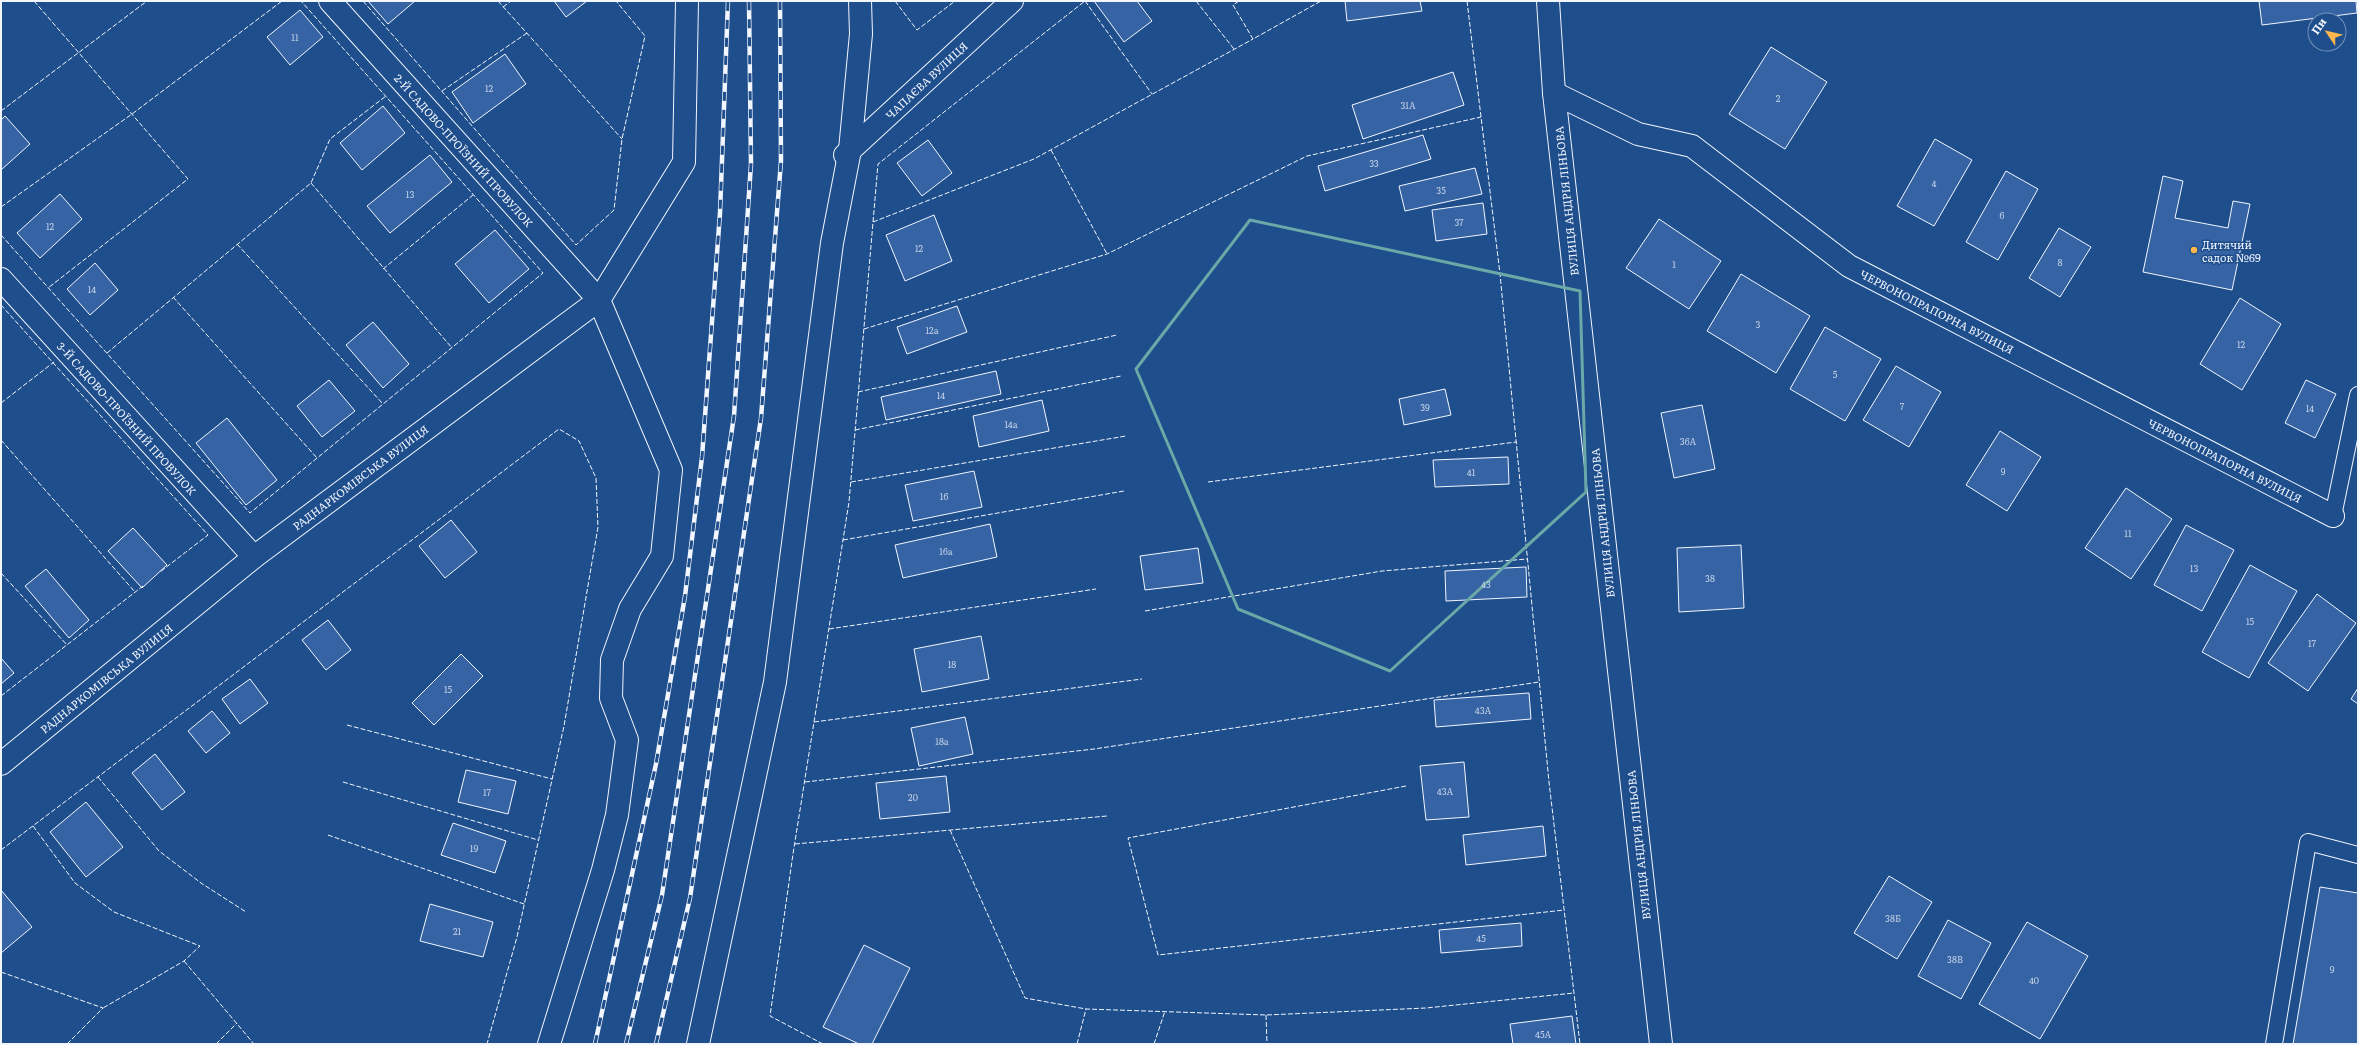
<svg xmlns="http://www.w3.org/2000/svg" width="2359" height="1045" font-family="Literata,serif">
<style>
.building{fill:#3563a3;stroke:#f2f6ff}
.lines{fill:none;stroke-linecap:round;stroke-linejoin:round}
.service-casing{stroke:#f2f6ff;stroke-width:18}
.minor-casing{stroke:#f2f6ff;stroke-width:24}
.tertiary-casing{stroke:#f2f6ff;stroke-width:24}
.service{stroke:#1f4e8c;stroke-width:16}
.minor{stroke:#1f4e8c;stroke-width:22}
.tertiary{stroke:#1f4e8c;stroke-width:22}
.rail-casing{stroke:#f2f6ff;stroke-width:4.5}
.rail{stroke:#1f4e8c;stroke-width:3;stroke-dasharray:9;stroke-linecap:butt}
.fence{stroke:#f2f6ff;stroke-width:1;stroke-dasharray:5 2;stroke-linecap:butt}
.marked{fill:none;stroke:#6aa9a8;stroke-width:3;stroke-linejoin:round}
.poi-dot{fill:#ffb74d;stroke:#1f4e8c;stroke-width:1.5}
.labels{text-anchor:middle;dominant-baseline:central;stroke-width:3;stroke-linejoin:round;paint-order:stroke}
.number-label{font-size:9px;fill:#c3d1e8}
.street-label{font-size:11px;fill:#f2f6ff;stroke:#1f4e8c}
.poi-label{font-size:11px;fill:#f2f6ff;stroke:#1f4e8c;text-anchor:start}
</style>
<rect width="100%" height="100%" fill="#1f4e8c"/>
<g class="building">
<polygon points="368,1 415,1 388,24"/>
<polygon points="554,1 587,1 566,17"/>
<polygon points="1094,1 1137,1 1152,21 1124,42"/>
<polygon points="1345,1 1420,1 1422,11 1347,21"/>
<polygon points="2259,1 2356,1 2357,13 2262,25"/>
<polygon points="300,10 323,37 290,65 267,37"/>
<polygon points="1771,47 1827,82 1785,149 1729,114"/>
<polygon points="505,54 526,84 473,123 452,92"/>
<polygon points="1453,72 1464,105 1363,139 1352,105"/>
<polygon points="383,106 405,133 362,170 340,143"/>
<polygon points="5,116 30,144 1,170 1,120"/>
<polygon points="1423,135 1431,159 1325,191 1318,166"/>
<polygon points="1935,139 1972,160 1934,226 1897,206"/>
<polygon points="928,140 952,173 922,196 897,163"/>
<polygon points="430,155 452,182 390,233 367,206"/>
<polygon points="1475,168 1482,194 1405,211 1399,186"/>
<polygon points="2006,171 2038,189 1998,260 1966,242"/>
<polygon points="2163,176 2183,181 2175,218 2228,228 2233,201 2250,204 2232,290 2143,272"/>
<polygon points="60,194 82,219 40,258 17,233"/>
<polygon points="1483,203 1487,234 1436,241 1432,210"/>
<polygon points="934,215 952,261 905,281 886,235"/>
<polygon points="1659,219 1721,261 1689,309 1626,268"/>
<polygon points="2059,228 2091,247 2060,297 2029,278"/>
<polygon points="495,230 529,269 489,303 455,264"/>
<polygon points="95,263 118,290 90,315 67,289"/>
<polygon points="1741,274 1810,316 1776,373 1707,331"/>
<polygon points="2240,298 2281,324 2242,390 2200,364"/>
<polygon points="957,306 967,332 907,354 897,327"/>
<polygon points="373,322 409,364 383,388 346,345"/>
<polygon points="1825,327 1881,359 1845,421 1790,389"/>
<polygon points="1896,366 1941,392 1909,447 1863,420"/>
<polygon points="996,371 1001,394 886,420 881,397"/>
<polygon points="329,380 355,411 322,437 297,406"/>
<polygon points="2306,380 2336,394 2315,438 2285,423"/>
<polygon points="1445,389 1451,415 1404,425 1399,399"/>
<polygon points="1042,400 1049,431 979,447 973,416"/>
<polygon points="1702,405 1715,469 1674,478 1661,413"/>
<polygon points="227,418 277,480 246,505 196,443"/>
<polygon points="2000,431 2041,457 2007,511 1966,485"/>
<polygon points="1508,457 1509,484 1435,487 1433,460"/>
<polygon points="974,471 982,507 913,521 905,485"/>
<polygon points="2126,488 2172,519 2131,579 2085,548"/>
<polygon points="451,520 477,552 445,578 419,546"/>
<polygon points="990,524 997,557 903,578 895,545"/>
<polygon points="2186,525 2234,550 2202,611 2154,585"/>
<polygon points="133,528 167,565 142,588 108,551"/>
<polygon points="1741,545 1744,608 1679,612 1677,548"/>
<polygon points="1198,548 1203,583 1145,590 1140,556"/>
<polygon points="2250,565 2297,591 2249,678 2202,652"/>
<polygon points="1526,567 1527,597 1446,601 1445,571"/>
<polygon points="46,569 89,620 69,638 25,586"/>
<polygon points="2317,594 2356,623 2308,691 2268,663"/>
<polygon points="328,620 351,650 326,670 302,640"/>
<polygon points="981,636 989,679 922,692 914,649"/>
<polygon points="461,654 483,676 434,725 412,703"/>
<polygon points="1,658 14,673 1,684"/>
<polygon points="250,679 268,703 240,724 222,699"/>
<polygon points="2358,688 2358,704 2351,699"/>
<polygon points="1529,693 1531,719 1436,727 1434,700"/>
<polygon points="212,711 230,733 206,753 188,731"/>
<polygon points="965,717 973,754 919,766 911,728"/>
<polygon points="155,754 185,792 162,810 132,773"/>
<polygon points="1464,762 1469,817 1426,820 1420,766"/>
<polygon points="466,770 516,781 508,814 458,802"/>
<polygon points="946,776 950,812 880,819 876,783"/>
<polygon points="86,802 123,847 86,877 50,832"/>
<polygon points="453,823 506,841 495,873 441,855"/>
<polygon points="1543,826 1546,856 1466,865 1463,835"/>
<polygon points="1889,876 1932,902 1897,959 1854,933"/>
<polygon points="2320,887 2358,893 2358,1044 2293,1044"/>
<polygon points="1,890 32,927 1,953"/>
<polygon points="430,904 493,922 483,957 420,941"/>
<polygon points="1948,920 1991,943 1961,999 1918,976"/>
<polygon points="2027,922 2088,956 2040,1039 1979,1004"/>
<polygon points="1521,923 1522,946 1441,953 1439,930"/>
<polygon points="864,945 910,968 872,1044 859,1044 823,1027"/>
<polygon points="1572,1016 1576,1044 1513,1044 1510,1024"/>
</g>
<g class="lines">
<defs>
<g id="service">
<polyline points="2333,516 2358,395"/>
<polyline points="2274,1044 2308,842 2358,855"/>
</g>
<g id="minor">
<polyline points="330,1 599,300 671,470 662,556 630,609 612,660 611,698 627,740 617,815 603,870 549,1044"/>
<polyline points="1554,93 1638,134 1692,146 1849,266 2333,516"/>
<polyline points="845,155 1012,1"/>
<polyline points="1,279 254,557"/>
<polyline points="1,764 254,557 599,300 684,162 687,1"/>
<polyline points="698,1044 775,682 832,243 850,150 861,34 860,1"/>
</g>
<polyline id="tertiary" points="1548,1 1554,93 1661,1044"/>
</defs>
<use href="#service" class="service-casing"/>
<use href="#minor" class="minor-casing"/>
<use href="#tertiary" class="tertiary-casing"/>
<use href="#service" class="service"/>
<use href="#minor" class="minor"/>
<use href="#tertiary" class="tertiary"/>
<defs>
<g id="rail">
<polyline points="595,1044 656,764 685,596 702,457 720,213 728,1"/>
<polyline points="626,1044 662,895 734,416 751,164 749,1"/>
<polyline points="656,1044 690,898 761,418 781,161 780,1"/>
</g>
</defs>
<use href="#rail" class="rail-casing"/>
<use href="#rail" class="rail"/>
<g class="fence">
<polyline points="34,1 188,179 48,288"/>
<polyline points="363,1 576,245 614,210 622,139 645,36 616,1"/>
<polyline points="498,1 622,139"/>
<polyline points="895,1 917,30 955,1"/>
<polyline points="1085,1 1152,94"/>
<polyline points="1196,1 1234,49"/>
<polyline points="1239,1 1233,5 1253,39 1321,1"/>
<polyline points="1467,1 1500,274 1549,782 1580,1044"/>
<polyline points="503,7 511,1"/>
<polyline points="442,91 527,33"/>
<polyline points="1,111 147,1"/>
<polyline points="1051,150 1107,254"/>
<polyline points="311,183 452,348"/>
<polyline points="1,207 132,114 282,1"/>
<polyline points="873,222 1034,159 1253,39"/>
<polyline points="1,235 250,513 543,273 301,1"/>
<polyline points="237,244 383,404"/>
<polyline points="383,269 473,195"/>
<polyline points="173,297 317,458"/>
<polyline points="1,305 208,535 160,572"/>
<polyline points="864,329 1107,254 1307,156 1481,117"/>
<polyline points="107,353 311,183 330,139 386,96"/>
<polyline points="858,392 1117,335"/>
<polyline points="1,403 54,362"/>
<polyline points="855,430 1121,376"/>
<polyline points="1,440 135,592"/>
<polyline points="851,482 1126,436"/>
<polyline points="1208,482 1516,442"/>
<polyline points="843,540 1124,491"/>
<polyline points="1,573 67,645"/>
<polyline points="1145,611 1382,571 1527,559"/>
<polyline points="829,629 1096,589"/>
<polyline points="1,696 143,586"/>
<polyline points="814,722 1142,679"/>
<polyline points="347,725 552,779"/>
<polyline points="98,777 159,851 201,883 246,912"/>
<polyline points="343,782 538,840"/>
<polyline points="805,782 1094,749 1539,682"/>
<polyline points="1406,786 1128,838 1158,955 1564,910"/>
<polyline points="33,826 75,883 114,912 200,946 184,961 103,1008"/>
<polyline points="950,830 1025,998 1086,1009 1266,1015 1426,1008 1574,993"/>
<polyline points="328,835 524,904"/>
<polyline points="795,844 1107,816"/>
<polyline points="1,850 559,429 579,441 596,478 598,527 564,726 517,937 487,1044"/>
<polyline points="184,961 254,1044"/>
<polyline points="1,972 103,1008 67,1044"/>
<polyline points="1266,1015 1267,1044"/>
<polyline points="216,1044 237,1023"/>
<polyline points="823,1044 770,1016 793,854 849,502 878,164 1085,1"/>
<polyline points="1077,1044 1086,1009"/>
<polyline points="1154,1044 1165,1011"/>
</g>
</g>
<path class="marked" d="M1250,220L1580,291L1586,492L1390,671L1238,609L1136,369Z"/>
<circle class="poi-dot" cx="2194" cy="250" r="4"/>
<g class="labels">
<g class="number-label">
<text x="295" y="37">11</text>
<text x="489" y="88">12</text>
<text x="1778" y="98">2</text>
<text x="1408" y="105">31А</text>
<text x="1374" y="163">33</text>
<text x="1934" y="183">4</text>
<text x="1441" y="190">35</text>
<text x="410" y="194">13</text>
<text x="2002" y="215">6</text>
<text x="1459" y="222">37</text>
<text x="50" y="226">12</text>
<text x="919" y="248">12</text>
<text x="2060" y="262">8</text>
<text x="1674" y="264">1</text>
<text x="92" y="289">14</text>
<text x="1758" y="324">3</text>
<text x="932" y="330">12а</text>
<text x="2241" y="344">12</text>
<text x="1835" y="374">5</text>
<text x="941" y="395">14</text>
<text x="1902" y="406">7</text>
<text x="1425" y="407">39</text>
<text x="2310" y="408">14</text>
<text x="1011" y="424">14а</text>
<text x="1688" y="441">36А</text>
<text x="2003" y="471">9</text>
<text x="1471" y="472">41</text>
<text x="944" y="496">16</text>
<text x="2128" y="533">11</text>
<text x="946" y="551">16а</text>
<text x="2194" y="568">13</text>
<text x="1710" y="578">38</text>
<text x="1486" y="584">43</text>
<text x="2250" y="621">15</text>
<text x="2312" y="643">17</text>
<text x="952" y="664">18</text>
<text x="448" y="689">15</text>
<text x="1483" y="710">43А</text>
<text x="942" y="741">18а</text>
<text x="1445" y="791">43А</text>
<text x="487" y="792">17</text>
<text x="913" y="797">20</text>
<text x="474" y="848">19</text>
<text x="1893" y="918">38Б</text>
<text x="457" y="931">21</text>
<text x="1481" y="938">45</text>
<text x="1955" y="959">38В</text>
<text x="2332" y="969">9</text>
<text x="2034" y="980">40</text>
<text x="1543" y="1034">45А</text>
</g>
<g class="street-label">
<text transform="translate(926 80) rotate(-43)">ЧАПАЄВА ВУЛИЦЯ</text>
<text transform="translate(464 150) rotate(48)">2-Й САДОВО-ПРОЇЗНИЙ ПРОВУЛОК</text>
<text transform="translate(1566 201) rotate(-96)">ВУЛИЦЯ АНДРІЯ ЛІНЬОВА</text>
<text transform="translate(1937 311) rotate(27)">ЧЕРВОНОПРАПОРНА ВУЛИЦЯ</text>
<text transform="translate(127 418) rotate(48)">3-Й САДОВО-ПРОЇЗНИЙ ПРОВУЛОК</text>
<text transform="translate(2225 460) rotate(27)">ЧЕРВОНОПРАПОРНА ВУЛИЦЯ</text>
<text transform="translate(360 477) rotate(-37)">РАДНАРКОМІВСЬКА ВУЛИЦЯ</text>
<text transform="translate(1602 523) rotate(-96)">ВУЛИЦЯ АНДРІЯ ЛІНЬОВА</text>
<text transform="translate(106 678) rotate(-39)">РАДНАРКОМІВСЬКА ВУЛИЦЯ</text>
<text transform="translate(1638 845) rotate(-96)">ВУЛИЦЯ АНДРІЯ ЛІНЬОВА</text>
</g>
<g class="poi-label">
<text x="2202" y="244">Дитячий<tspan x="2202" dy="13">садок №69</tspan></text>
</g>
</g>
<rect width="2359" height="1045" fill="none" stroke="#f2f6ff" stroke-width="4"/>
<g transform="translate(2327 32) rotate(305)"><circle r="19" fill="#1f4e8c" stroke="#7391ba"/>
<path d="M0-3L7 15L0 10L-7 15Z" fill="#ffb74d"/>
<text y="-6" font-size="11" font-weight="bold" text-anchor="middle" fill="#f2f6ff">Пн</text>
</g>
</svg>
